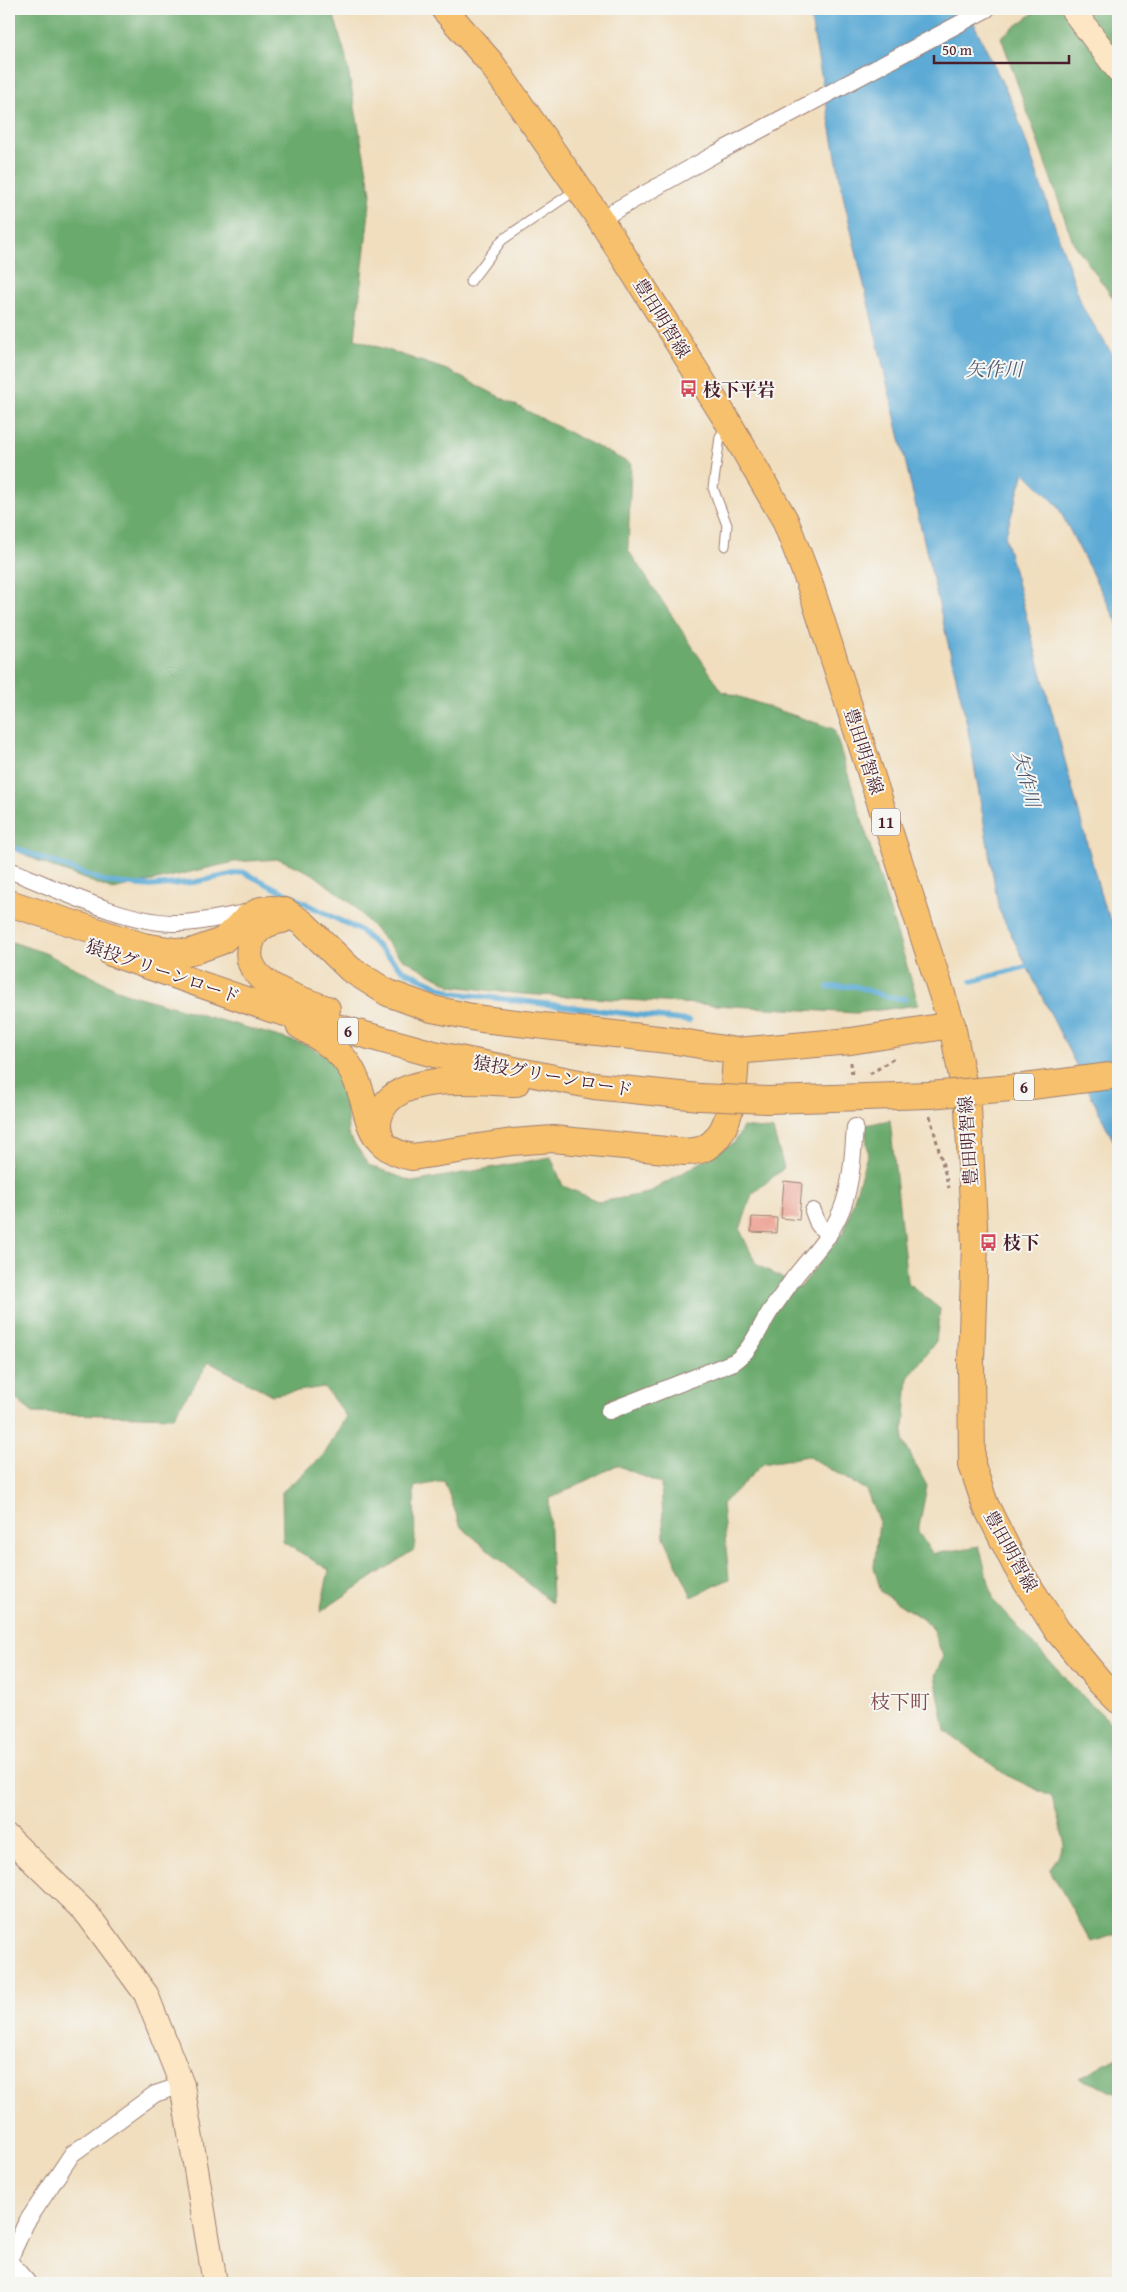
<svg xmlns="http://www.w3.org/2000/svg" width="1127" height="2292" font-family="'Gentium Book Plus','Noto Serif JP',serif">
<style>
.forest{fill:#6aaa6d;stroke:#5a644c}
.water{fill:#5caad5;stroke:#536480}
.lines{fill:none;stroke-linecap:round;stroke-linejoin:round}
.stream{stroke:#5caad5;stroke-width:5.5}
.building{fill:#eb9888}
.lane-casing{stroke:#9d7e74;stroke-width:11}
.street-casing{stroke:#9d7e74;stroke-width:18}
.secondary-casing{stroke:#9d7e74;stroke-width:26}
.primary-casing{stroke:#9d7e74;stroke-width:28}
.path{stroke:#9d7e74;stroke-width:3;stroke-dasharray:4 4;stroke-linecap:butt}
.lane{stroke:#fff;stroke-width:9}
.street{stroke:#fff;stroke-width:16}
.secondary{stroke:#fce6c4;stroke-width:24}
.primary{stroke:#f7c06c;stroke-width:26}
.primary-bridge-casing{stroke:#9d7e74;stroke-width:28;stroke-linecap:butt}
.primary-bridge{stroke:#f7c06c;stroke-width:26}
.labels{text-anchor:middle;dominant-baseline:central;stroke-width:4;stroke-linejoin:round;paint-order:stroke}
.shield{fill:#f6f6f2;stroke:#7e6067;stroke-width:1}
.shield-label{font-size:16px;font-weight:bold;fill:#4a1f2b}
.street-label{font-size:18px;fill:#4a1f2b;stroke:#f6f6f2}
.poi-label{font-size:18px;font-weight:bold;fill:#4a1f2b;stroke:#f6f6f2;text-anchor:start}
.water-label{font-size:19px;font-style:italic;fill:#51576f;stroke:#f6f6f2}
.quarter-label{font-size:20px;fill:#82494c;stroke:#f6f6f2}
</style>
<rect width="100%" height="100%" fill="#f6f6f2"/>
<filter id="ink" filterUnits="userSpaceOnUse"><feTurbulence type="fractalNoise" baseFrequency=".02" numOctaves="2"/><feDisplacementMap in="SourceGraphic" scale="10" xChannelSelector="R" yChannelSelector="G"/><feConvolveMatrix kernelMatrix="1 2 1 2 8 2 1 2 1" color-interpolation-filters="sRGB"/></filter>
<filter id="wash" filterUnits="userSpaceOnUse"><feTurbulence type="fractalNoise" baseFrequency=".0096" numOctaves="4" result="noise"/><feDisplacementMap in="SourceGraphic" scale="20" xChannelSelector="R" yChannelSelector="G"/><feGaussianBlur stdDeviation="1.12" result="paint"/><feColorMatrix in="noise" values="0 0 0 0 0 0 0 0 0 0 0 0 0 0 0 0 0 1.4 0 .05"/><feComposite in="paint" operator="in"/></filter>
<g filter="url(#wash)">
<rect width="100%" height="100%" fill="#f0debe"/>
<g class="forest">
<polygon points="9,9 332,9 345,54 371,193 355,339 447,370 631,464 628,550 722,691 834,729 919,1005 856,1013 521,994 452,986 400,957 352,904 313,874 279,859 234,862 113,890 45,864 9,847"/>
<polygon points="1039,9 1118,9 1118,305 1073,242 1001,37"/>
<polygon points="9,941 45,953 125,993 304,1044 329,1057 346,1083 348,1134 369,1165 413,1182 551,1157 563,1186 600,1202 648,1193 734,1143 743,1127 773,1130 784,1168 752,1194 740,1230 756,1264 800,1288 845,1229 868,1152 865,1125 890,1120 907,1282 940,1309 936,1341 908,1378 903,1441 927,1486 918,1532 933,1554 979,1546 994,1601 1076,1690 1118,1729 1118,1934 1091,1942 1050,1870 1065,1844 1052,1797 1006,1775 945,1731 935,1676 943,1656 930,1624 881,1592 874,1567 879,1522 866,1490 807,1456 763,1464 722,1504 729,1579 692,1597 664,1537 661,1484 617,1465 549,1499 552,1603 461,1527 444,1481 414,1487 415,1549 320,1612 329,1570 283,1542 282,1492 324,1455 346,1416 324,1387 272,1395 209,1362 173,1417 33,1413 9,1394"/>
<polygon points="1118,2056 1118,2094 1079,2078"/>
</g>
<polygon class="water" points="809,9 973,9 975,26 1014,107 1083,308 1118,363 1118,624 1057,505 1024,472 1005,537 1103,903 1118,935 1118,1150 999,910 967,724 844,200"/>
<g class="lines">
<g class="stream">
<polyline points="9,846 107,882 150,886 195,882 243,872 361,931 403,970 453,993 689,1021"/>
<polyline points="972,981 1032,965"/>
<polyline points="828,987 855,986 888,997 906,999"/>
</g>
</g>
<g id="blocks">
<g class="building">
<polygon points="784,1181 802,1183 799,1220 781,1218"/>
<polygon points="752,1217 777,1218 776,1233 751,1232"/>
</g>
</g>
</g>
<g filter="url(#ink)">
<use href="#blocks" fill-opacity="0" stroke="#9d7e74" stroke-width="1"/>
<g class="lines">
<defs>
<g id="lane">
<polyline points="470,282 502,240 576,190"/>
<polyline points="725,546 727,525 713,488 720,437 726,426"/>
</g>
<g id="street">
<polyline points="600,219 717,153 987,9"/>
<path d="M9,870C58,889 120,921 172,923C198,924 226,916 252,912"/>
<polyline points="813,1211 818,1224 828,1236"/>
<path d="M609,1411L734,1362C752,1350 759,1328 771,1310C779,1300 786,1289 793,1279C814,1252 833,1236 844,1203C852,1179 853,1152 855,1127"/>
<polyline points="9,2260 26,2223 72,2154 155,2094 182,2085"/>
<polyline points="9,2261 28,2283"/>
</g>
<g id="secondary">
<polyline points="1072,9 1118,70"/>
<polyline points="9,1838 88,1915 146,1994 182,2085 215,2283"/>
</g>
<g id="primary">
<polyline points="444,9 491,63 600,219 728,422 785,520 809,582 952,1025 968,1108 975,1244 971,1361 972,1465 985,1504 1016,1566 1057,1630 1100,1682 1118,1700"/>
<polyline points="9,903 143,946 188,953 222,941 248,917 261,910 273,909 285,911 304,924 350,969 388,993 432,1009 482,1019 676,1041 736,1051 851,1041 952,1025"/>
<path d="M282,920C271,921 258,927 253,937C233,982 297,998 327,1009"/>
<polyline points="111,953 271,1009 434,1054 594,1086 699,1097"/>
<path d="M299,1025C318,1037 340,1049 351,1069C373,1106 359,1147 412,1157L512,1142L553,1139L686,1152C693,1151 702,1151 708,1146C734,1130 735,1078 736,1051"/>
<polyline points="768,1100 929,1095"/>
<path d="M381,1139C376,1128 377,1117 384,1106C407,1072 479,1082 516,1083"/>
</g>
</defs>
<use href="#lane" class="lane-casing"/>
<use href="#street" class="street-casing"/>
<use href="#secondary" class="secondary-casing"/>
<use href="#primary" class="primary-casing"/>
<g class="path">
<polyline points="851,1062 852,1078"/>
<polyline points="870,1074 896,1057"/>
<polyline points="930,1116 949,1188"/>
</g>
<use href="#lane" class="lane"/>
<use href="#street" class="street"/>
<use href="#secondary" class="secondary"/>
<use href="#primary" class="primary"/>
<defs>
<g id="primary-bridge">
<polyline points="929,1095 1024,1087 1118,1075"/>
<polyline points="699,1097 768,1100"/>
</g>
</defs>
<use href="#primary-bridge" class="primary-bridge-casing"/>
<use href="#primary-bridge" class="primary-bridge"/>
</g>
</g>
<defs>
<symbol id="bus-bare" viewBox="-9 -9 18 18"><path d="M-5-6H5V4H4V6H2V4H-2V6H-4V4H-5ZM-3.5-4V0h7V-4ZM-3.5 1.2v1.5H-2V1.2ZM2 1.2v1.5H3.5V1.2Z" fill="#d1495b" stroke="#f6f6f2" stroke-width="2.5" paint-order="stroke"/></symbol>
</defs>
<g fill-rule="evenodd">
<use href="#bus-bare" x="676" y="376" width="25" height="25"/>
<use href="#bus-bare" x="976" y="1230" width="25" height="25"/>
</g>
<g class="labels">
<g class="shield">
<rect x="872" y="808.5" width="28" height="27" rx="4"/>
<rect x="338" y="1017.5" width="20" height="27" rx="4"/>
<rect x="1014" y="1073.5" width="20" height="27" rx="4"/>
</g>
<g class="shield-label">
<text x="886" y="822">11</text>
<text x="348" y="1031">6</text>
<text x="1024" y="1087">6</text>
</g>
<g class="street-label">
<text transform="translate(662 318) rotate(58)">豊田明智線</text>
<text transform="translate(864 751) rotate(72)">豊田明智線</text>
<text transform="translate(163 971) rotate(19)">猿投グリーンロード</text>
<text transform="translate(553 1076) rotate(10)">猿投グリーンロード</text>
<text transform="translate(968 1141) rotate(-94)">豊田明智線</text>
<text transform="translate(1011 1551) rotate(61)">豊田明智線</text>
</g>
<g class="poi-label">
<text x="703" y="389">枝下平岩</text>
<text x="1003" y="1242">枝下</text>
</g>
<g class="water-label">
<text x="994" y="369">矢作川</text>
<text transform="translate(1027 779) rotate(76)">矢作川</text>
</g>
<g class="quarter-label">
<text x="900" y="1701">枝下町</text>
</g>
</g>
<rect width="1127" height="2292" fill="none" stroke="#f6f6f2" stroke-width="30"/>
<path d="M934 55v8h135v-8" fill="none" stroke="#4a1f2b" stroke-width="2.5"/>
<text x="942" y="55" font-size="15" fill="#4a1f2b" stroke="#f6f6f2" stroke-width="4" paint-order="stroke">50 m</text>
</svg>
